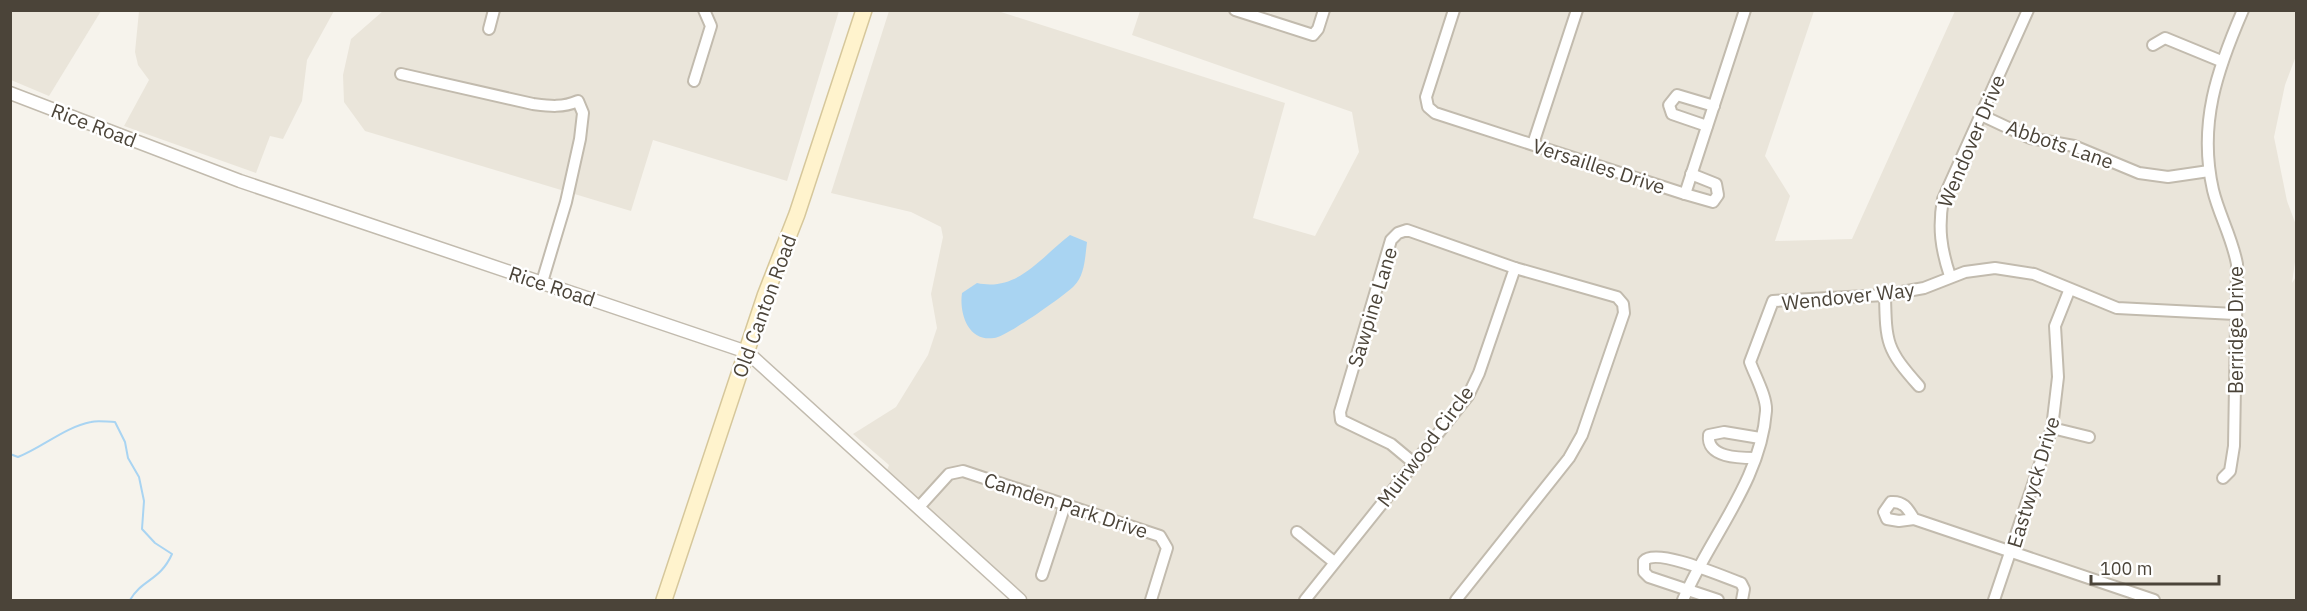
<svg xmlns="http://www.w3.org/2000/svg" width="2307" height="611" font-family="'IBM Plex Sans',sans-serif">
<style>
.residential{fill:#eae5da}
.water{fill:#a9d4f2}
.lines{fill:none;stroke-linecap:round;stroke-linejoin:round}
.stream{stroke:#a9d4f2;stroke-width:2}
.minor-casing{stroke:#c2bbae;stroke-width:14}
.tertiary-casing{stroke:#c2bbae;stroke-width:15}
.secondary-casing{stroke:#d6c79b;stroke-width:18}
.minor{stroke:#fff;stroke-width:10}
.tertiary{stroke:#fff;stroke-width:12}
.secondary{stroke:#fff3cd;stroke-width:15}
.labels{text-anchor:middle;dominant-baseline:central;stroke-width:5;stroke-linejoin:round;paint-order:stroke}
.street-label{font-size:20px;fill:#4b4439;stroke:#fff}
</style>
<rect width="100%" height="100%" fill="#f6f3ec"/>
<g class="residential">
<polygon points="10,11 101,11 49,96 11,80"/>
<polygon points="139,11 334,11 307,60 302,101 283,139 270,136 256,173 124,126 149,80 138,65 135,52"/>
<polygon points="383,11 839,11 787,181 653,140 631,211 365,131 344,102 343,75 351,39"/>
<polygon points="889,11 998,11 1285,103 1253,218 1315,236 1359,152 1352,112 1132,35 1140,11 1814,11 1765,156 1790,196 1775,241 1852,239 1955,11 2296,11 2296,56 2285,85 2274,137 2287,201 2296,225 2296,255 2292,283 2296,277 2296,600 1021,600 885,476 889,465 853,434 896,407 928,355 937,328 931,294 943,237 941,227 911,212 831,193"/>
</g>
<path class="water" d="M1070,235L1087,242C1085,257 1085,275 1074,286C1064,296 1006,337 994,338C968,342 959,313 962,293L977,283C1018,292 1041,257 1070,235Z"/>
<g class="lines">
<path class="stream" d="M10,454L18,457C43,447 65,427 91,422C98,420 107,422 115,422L125,442L128,458L139,477L144,501L142,529L155,543L172,554C160,581 142,579 130,600"/>
<defs>
<g id="minor">
<polyline points="1235,10 1313,35 1318,29 1324,10"/>
<polyline points="1454,10 1426,97 1428,107 1435,113 1685,194 1745,10"/>
<polyline points="489,29 494,10"/>
<polyline points="2153,45 2165,38 2221,61"/>
<path d="M401,74L533,104C549,106 562,108 578,101L583,113L580,139L566,202L542,282"/>
<polyline points="694,81 711,26 704,10"/>
<polyline points="1981,115 2030,138 2074,146 2139,173 2168,177 2209,171"/>
<polyline points="1707,126 1672,114 1669,105 1677,95 1714,106"/>
<polyline points="1533,144 1577,10"/>
<polyline points="1685,194 1713,202 1718,195 1716,184 1691,174"/>
<path d="M1950,276C1941,249 1938,228 1943,199L2028,10"/>
<path d="M1885,295C1886,343 1886,349 1919,386"/>
<polyline points="2052,428 2089,437"/>
<path d="M1755,458C1740,458 1706,458 1709,435L1724,432L1760,438"/>
<polyline points="1415,464 1391,444 1341,420 1340,412 1391,240 1398,233 1407,230 1515,268 1617,297 1623,304 1624,313 1582,435 1569,458 1456,600"/>
<path d="M2223,478L2230,471L2234,446L2237,264C2232,237 2219,215 2213,190C2198,124 2217,70 2243,10"/>
<polyline points="919,507 949,474 963,471 1160,536 1167,548 1151,600"/>
<path d="M1914,519C1908,509 1904,501 1891,502L1884,512L1887,519L1899,521L1914,519L2154,600"/>
<polyline points="1297,532 1334,562"/>
<polyline points="1042,575 1065,505"/>
<polyline points="1305,600 1468,396 1479,373 1515,268"/>
<path d="M1683,600C1709,538 1761,481 1766,411C1767,397 1755,376 1750,362L1773,301L1885,295L1924,288L1965,272L1995,268L2034,274L2117,308L2235,314"/>
<path d="M1718,600L1649,577L1644,572V561C1656,547 1724,577 1741,583L1744,589L1742,600"/>
<polyline points="1994,600 2052,428 2058,377 2055,326 2069,291"/>
</g>
<polyline id="tertiary" points="10,93 240,181 747,352 1020,600"/>
<polyline id="secondary" points="664,600 765,296 797,214 864,10"/>
</defs>
<use href="#minor" class="minor-casing"/>
<use href="#tertiary" class="tertiary-casing"/>
<use href="#secondary" class="secondary-casing"/>
<use href="#minor" class="minor"/>
<use href="#tertiary" class="tertiary"/>
<use href="#secondary" class="secondary"/>
</g>
<g class="labels">
<g class="street-label">
<text transform="translate(94 125) rotate(21)">Rice Road</text>
<text transform="translate(1971 141) rotate(-67)">Wendover Drive</text>
<text transform="translate(2060 144) rotate(19)">Abbots Lane</text>
<text transform="translate(1599 166) rotate(18)">Versailles Drive</text>
<text transform="translate(552 286) rotate(18)">Rice Road</text>
<text transform="translate(1848 296) rotate(-6)">Wendover Way</text>
<text transform="translate(764 306) rotate(-70)">Old Canton Road</text>
<text transform="translate(1372 307) rotate(-73)">Sawpine Lane</text>
<text transform="translate(2235 330) rotate(-90)">Berridge Drive</text>
<text transform="translate(1425 446) rotate(-53)">Muirwood Circle</text>
<text transform="translate(2033 482) rotate(-73)">Eastwyck Drive</text>
<text transform="translate(1066 505) rotate(18)">Camden Park Drive</text>
</g>
</g>
<rect width="2307" height="611" fill="none" stroke="#4b4439" stroke-width="24"/>
<path d="M2091 575v9h128v-9" fill="none" stroke="#4b4439" stroke-width="3"/>
<text x="2100" y="575" font-size="18" fill="#4b4439" stroke="#ffffff" stroke-width="4.5" paint-order="stroke">100 m</text>
</svg>
